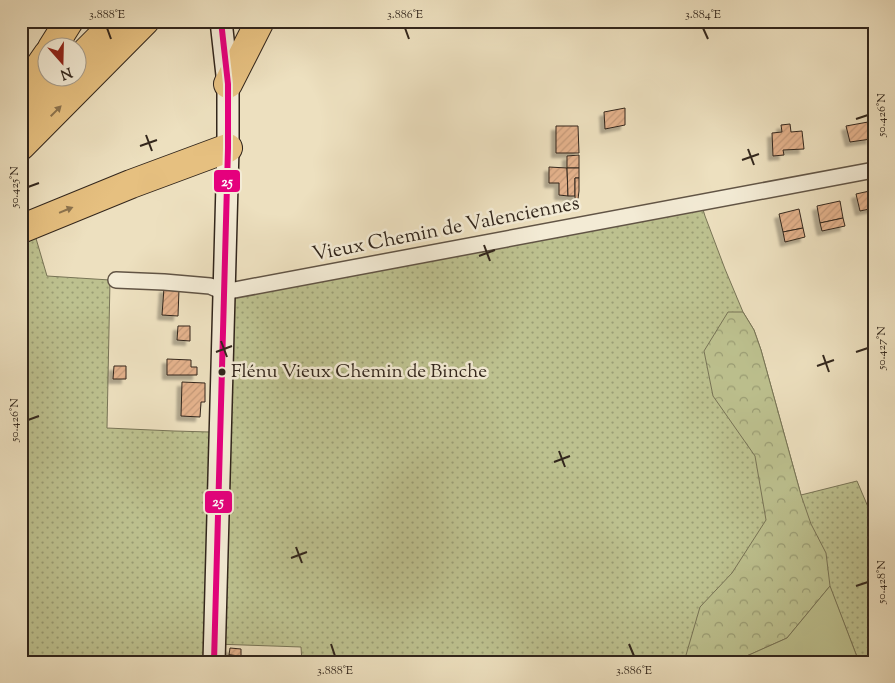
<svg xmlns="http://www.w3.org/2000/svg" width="895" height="683" font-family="'Sorts Mill Goudy',serif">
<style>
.grass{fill:url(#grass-dots);stroke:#787456}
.forest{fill:url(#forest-crowns);stroke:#787456}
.green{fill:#bdc18f;stroke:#787456}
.building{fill:url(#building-hatch);stroke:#32261c;filter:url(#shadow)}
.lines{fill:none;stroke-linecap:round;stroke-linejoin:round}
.street-casing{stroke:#615445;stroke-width:18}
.secondary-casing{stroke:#32261c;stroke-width:24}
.highway-casing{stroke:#32261c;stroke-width:30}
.street{stroke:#f3ebd5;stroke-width:15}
.secondary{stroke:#f3ebd5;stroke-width:21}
.highway{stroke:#e6c080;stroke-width:28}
.bus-1-casing{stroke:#f3ebd5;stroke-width:10}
.bus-1{stroke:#e5007d;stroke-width:6}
.oneway{fill:#8c734e}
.ticks{fill:none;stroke:#32261c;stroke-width:2}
.bus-dot{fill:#32261c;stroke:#f3ebd5;stroke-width:2}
.labels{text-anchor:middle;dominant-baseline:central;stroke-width:5;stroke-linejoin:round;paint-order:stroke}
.bus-label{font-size:19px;fill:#32261c;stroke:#f3ebd5;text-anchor:start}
.street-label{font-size:20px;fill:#32261c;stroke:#f3ebd5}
.line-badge{stroke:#f3ebd5;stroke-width:2}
.badge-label{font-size:14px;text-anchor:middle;font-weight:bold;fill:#fff}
.neatline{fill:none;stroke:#32261c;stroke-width:2}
.ticks-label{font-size:12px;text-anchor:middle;fill:#32261c}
</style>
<defs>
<pattern id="grass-dots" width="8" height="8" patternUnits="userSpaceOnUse" patternTransform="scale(1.25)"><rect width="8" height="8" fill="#bdc18f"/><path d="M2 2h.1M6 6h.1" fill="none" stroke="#9a9d74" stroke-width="1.8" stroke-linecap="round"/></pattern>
<pattern id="forest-crowns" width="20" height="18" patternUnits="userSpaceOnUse" patternTransform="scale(1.25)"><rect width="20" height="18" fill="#bdc18f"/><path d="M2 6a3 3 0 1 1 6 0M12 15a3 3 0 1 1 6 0" fill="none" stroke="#9a9d74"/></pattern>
<pattern id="building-hatch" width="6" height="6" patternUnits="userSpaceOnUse" patternTransform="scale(1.25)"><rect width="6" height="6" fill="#e4b28c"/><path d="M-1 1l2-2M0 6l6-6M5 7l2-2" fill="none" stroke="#c49978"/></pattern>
<filter id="shadow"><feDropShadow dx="-4.5" dy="4.5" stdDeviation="1" flood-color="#0004"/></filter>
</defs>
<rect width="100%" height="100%" fill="#ede0bf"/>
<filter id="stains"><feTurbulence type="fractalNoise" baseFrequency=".004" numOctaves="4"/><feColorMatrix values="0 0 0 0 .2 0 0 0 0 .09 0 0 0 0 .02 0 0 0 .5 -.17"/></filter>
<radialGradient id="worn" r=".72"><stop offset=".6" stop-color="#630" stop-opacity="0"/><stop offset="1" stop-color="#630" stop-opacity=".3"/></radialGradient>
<polygon class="grass" points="701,203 705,216 725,269 743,312 754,330 761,350 801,495 857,481 874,521 874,662 859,662 830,587 740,659 739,662 302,662 301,647 215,644 214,662 21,662 21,240 35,235 47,276 110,280 107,428 174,431 210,432 220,434 224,292"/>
<polygon class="forest" points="728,312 743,312 754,330 761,350 801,495 811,524 826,553 830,586 787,638 740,659 739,662 684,662 700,607 732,573 766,520 755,456 713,396 704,351"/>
<polygon class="green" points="830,586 859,662 739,662 740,659 787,638"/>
<g class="building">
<polygon points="625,108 625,125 605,129 604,112"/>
<polygon points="868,122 871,139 850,142 846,126"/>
<polygon points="790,124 791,132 802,131 804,149 783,150 784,155 773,156 772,133 782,132 781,125"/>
<polygon points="556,126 578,126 579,153 556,153"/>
<polygon points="579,155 579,168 567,168 567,156"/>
<polygon points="549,167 567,168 568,196 559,195 559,183 549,183"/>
<polygon points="567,168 579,168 579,178 575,178 575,196 568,196"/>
<polygon points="575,178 579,178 579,191 578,199 575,199"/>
<polygon points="874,190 874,208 860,211 856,194"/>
<polygon points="840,201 843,218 820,223 817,206"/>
<polygon points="799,209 803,228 783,232 779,214"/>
<polygon points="843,218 845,226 822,231 820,223"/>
<polygon points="803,228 805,237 785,242 783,232"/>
<polygon points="164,288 179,289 178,316 162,315"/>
<polygon points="178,326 190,326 190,341 177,340"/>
<polygon points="167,359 191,360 191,367 197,367 197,375 167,375"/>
<polygon points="114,366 126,366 126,379 113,379"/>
<polygon points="182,382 205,383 205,402 201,402 200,417 181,416"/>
<polygon points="230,648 241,649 241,656 229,655"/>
<polygon points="229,655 241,656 241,662 229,662"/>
</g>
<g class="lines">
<defs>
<polyline id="street" points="116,280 164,282 210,286 224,292 874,170"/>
<polyline id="secondary" points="214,662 228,148 228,84 221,21"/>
<g id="highway">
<polyline points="52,48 69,21"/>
<polyline points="78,60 117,21"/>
<polyline points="228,84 260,21"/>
<polyline points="21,89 39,67 48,54"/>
<polyline points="21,116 60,78"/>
<polyline points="21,146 145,21"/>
<polyline points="21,229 131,184 228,148"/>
</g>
</defs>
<use href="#street" class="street-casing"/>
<use href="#secondary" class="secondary-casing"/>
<use href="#highway" class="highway-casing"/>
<use href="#street" class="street"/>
<use href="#secondary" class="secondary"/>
<use href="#highway" class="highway"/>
<defs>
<polyline id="bus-1" points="214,662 228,148 228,84 221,21"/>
</defs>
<use href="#bus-1" class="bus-1-casing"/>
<use href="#bus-1" class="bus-1"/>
</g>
<defs><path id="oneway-solid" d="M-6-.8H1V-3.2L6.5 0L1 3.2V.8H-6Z" transform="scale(1.25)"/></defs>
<g class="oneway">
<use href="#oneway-solid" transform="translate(56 111) rotate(-45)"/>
<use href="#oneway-solid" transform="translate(66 210) rotate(-22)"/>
</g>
<path class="ticks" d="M107,28L111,39M405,28L409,39M703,28L708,39M856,119L868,115M146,135L152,151M140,146L157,140M748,149L754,165M742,160L759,154M28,187L39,183M484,245L490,261M479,256L495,250M221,341L227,357M216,352L232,346M856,352L868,348M823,355L829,372M817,366L834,360M28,420L39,416M559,451L565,467M554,462L570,456M296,547L302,563M291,558L307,552M856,586L868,582M331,644L335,656M629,644L634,656"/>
<circle class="bus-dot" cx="222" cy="372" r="4.5"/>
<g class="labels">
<g class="bus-label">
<text x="231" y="372">Flénu Vieux Chemin de Binche</text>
</g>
<g class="street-label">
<text transform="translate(446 230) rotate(-11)">Vieux Chemin de Valenciennes</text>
</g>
</g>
<g class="line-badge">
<rect x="213" y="169" width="28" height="24" rx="5" fill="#e5007d"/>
<rect x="204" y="490" width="29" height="24" rx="5" fill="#e5007d"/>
</g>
<g class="badge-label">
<text x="227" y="186">25</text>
<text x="218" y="506">25</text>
</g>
<rect width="895" height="683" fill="none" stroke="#ede0bf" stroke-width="55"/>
<g transform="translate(62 62) rotate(160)"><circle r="24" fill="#f3ebd5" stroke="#a69c8b"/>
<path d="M0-4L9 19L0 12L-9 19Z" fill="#8f2418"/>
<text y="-8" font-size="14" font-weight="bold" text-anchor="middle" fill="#32261c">N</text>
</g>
<rect x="28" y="28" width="840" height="628" class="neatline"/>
<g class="ticks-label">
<text x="107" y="18">3.888°E</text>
<text x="405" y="18">3.886°E</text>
<text x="703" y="18">3.884°E</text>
<text transform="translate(881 115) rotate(-90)" y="4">50.426°N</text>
<text transform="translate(14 187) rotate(-90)" y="4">50.425°N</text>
<text transform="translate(881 348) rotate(-90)" y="4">50.427°N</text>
<text transform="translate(14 420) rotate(-90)" y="4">50.426°N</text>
<text transform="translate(881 582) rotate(-90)" y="4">50.428°N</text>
<text x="335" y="674">3.888°E</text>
<text x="634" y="674">3.886°E</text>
</g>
<rect width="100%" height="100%" filter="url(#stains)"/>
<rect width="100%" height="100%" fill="url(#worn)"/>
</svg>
